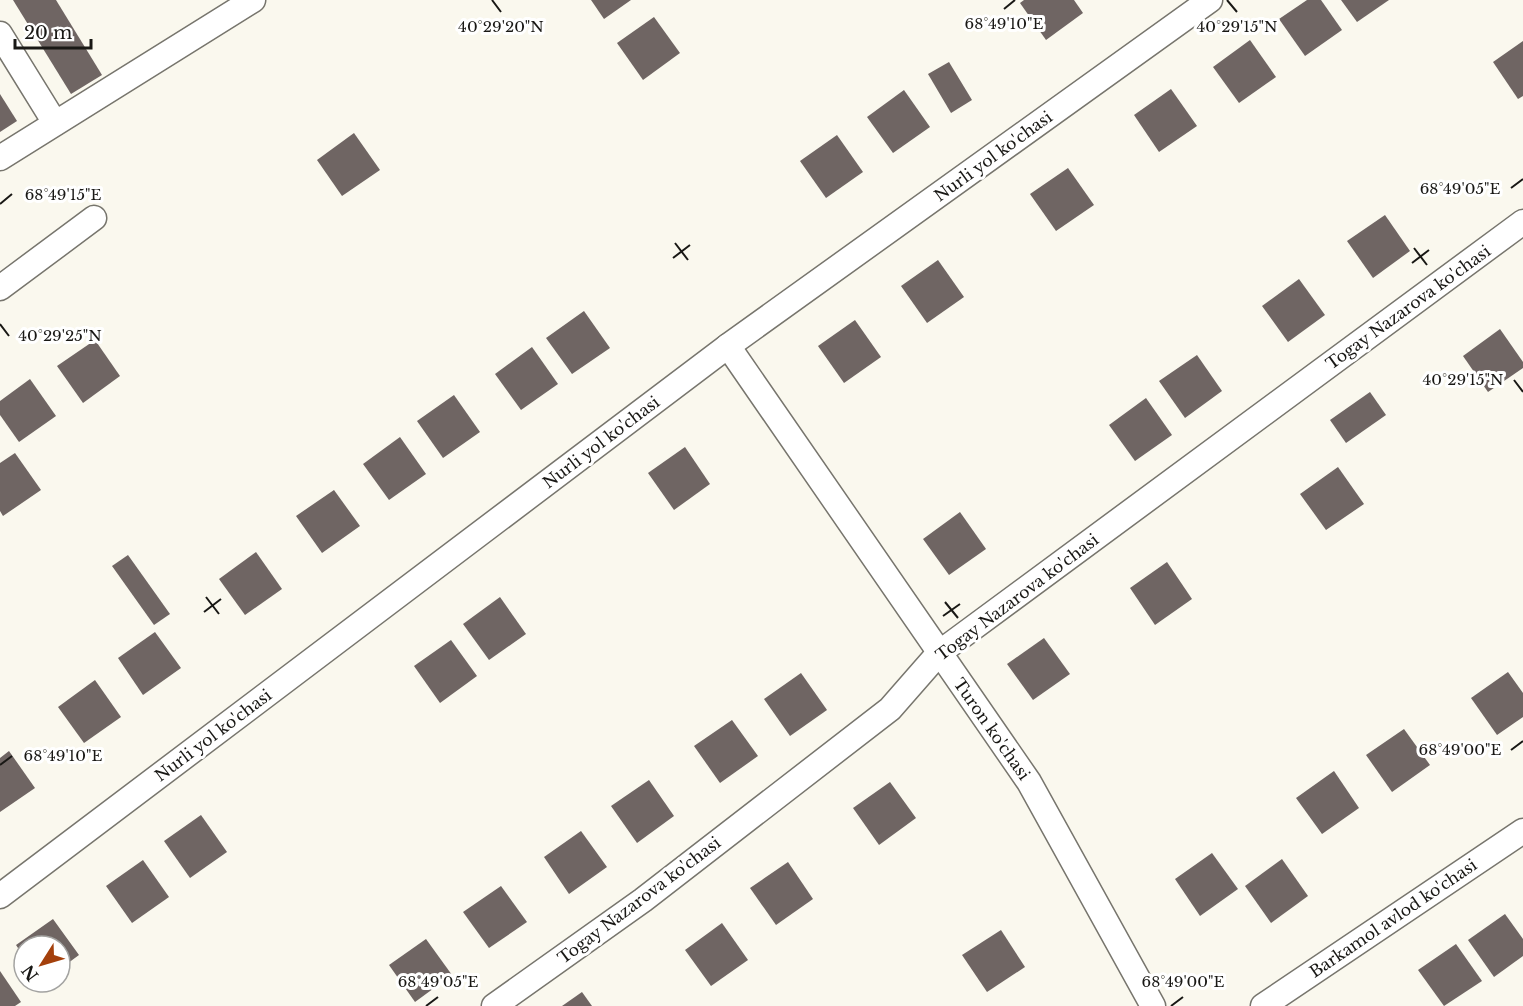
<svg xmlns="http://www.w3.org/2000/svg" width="1523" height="1006" font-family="'Libre Baskerville',serif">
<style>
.building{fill:#6f6563}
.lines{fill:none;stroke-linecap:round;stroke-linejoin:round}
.minor-casing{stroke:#77756d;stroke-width:27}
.minor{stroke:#fff;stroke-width:24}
.ticks{fill:none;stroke:#191815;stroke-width:2}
.labels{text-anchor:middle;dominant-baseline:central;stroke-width:6;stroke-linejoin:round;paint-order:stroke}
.street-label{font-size:16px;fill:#191815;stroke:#fff}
.ticks-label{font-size:15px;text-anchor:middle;fill:#191815;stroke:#fff;stroke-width:6;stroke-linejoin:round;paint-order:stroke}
</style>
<rect width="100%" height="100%" fill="#faf8ee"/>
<g class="building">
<polygon points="13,0 56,0 102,75 71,94"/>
<polygon points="591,0 631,0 604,19"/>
<polygon points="1024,0 1074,0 1083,13 1046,40 1020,3"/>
<polygon points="1307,0 1321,0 1342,30 1305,56 1279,19"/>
<polygon points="1341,0 1389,0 1357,22"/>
<polygon points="654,17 680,53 643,80 617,43"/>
<polygon points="1250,40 1276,77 1239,103 1213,67"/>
<polygon points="1523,41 1523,96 1518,99 1493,62"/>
<polygon points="949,62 972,100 951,113 928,74"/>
<polygon points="1171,89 1197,126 1159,152 1134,115"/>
<polygon points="904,90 930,127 893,153 867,117"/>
<polygon points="0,94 17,121 0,132"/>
<polygon points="354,133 380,170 342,196 317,160"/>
<polygon points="837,135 863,172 826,198 800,161"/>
<polygon points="1068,168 1094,205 1056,231 1030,194"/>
<polygon points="1385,215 1410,251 1373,278 1347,241"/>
<polygon points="938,260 964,297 927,323 901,286"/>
<polygon points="1299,279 1325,315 1288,342 1262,306"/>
<polygon points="584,311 610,348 572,374 546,338"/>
<polygon points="855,320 881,357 844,383 818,346"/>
<polygon points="1500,329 1523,362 1523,368 1488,392 1463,356"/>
<polygon points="95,340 120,376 83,403 57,366"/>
<polygon points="532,347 558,384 521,410 495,374"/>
<polygon points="1197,355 1222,391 1185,418 1159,381"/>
<polygon points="30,379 56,416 19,442 0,415 0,401"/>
<polygon points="1370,392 1386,415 1346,443 1330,420"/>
<polygon points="454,395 480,432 443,458 417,421"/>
<polygon points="1146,398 1172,435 1135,461 1109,425"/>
<polygon points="400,437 426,474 389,500 363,464"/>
<polygon points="685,447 710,484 674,510 648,473"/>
<polygon points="15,453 41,490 3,516 0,511 0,463"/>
<polygon points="1338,467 1364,504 1326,530 1300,494"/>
<polygon points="334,490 360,526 322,553 296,516"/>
<polygon points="960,512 986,549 949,575 923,539"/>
<polygon points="256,552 282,589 245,615 219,579"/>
<polygon points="128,555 170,614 154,625 112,566"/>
<polygon points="1167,562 1192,599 1155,625 1130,588"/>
<polygon points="500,597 526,634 489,660 463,624"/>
<polygon points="155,632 181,668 143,695 118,658"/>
<polygon points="1044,638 1070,674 1033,700 1007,664"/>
<polygon points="451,640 477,676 440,703 414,666"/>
<polygon points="1508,672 1523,693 1523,717 1497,735 1471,698"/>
<polygon points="801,673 827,710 790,736 764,699"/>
<polygon points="95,680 121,717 84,743 58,707"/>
<polygon points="732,720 758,756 720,783 694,746"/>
<polygon points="1404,729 1430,765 1392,792 1366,755"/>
<polygon points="9,751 35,788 0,812 0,758"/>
<polygon points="1334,771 1359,808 1322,834 1296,798"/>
<polygon points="649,780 674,816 637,843 611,806"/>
<polygon points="890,782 916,818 879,845 853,808"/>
<polygon points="201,815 227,852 190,878 164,841"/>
<polygon points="581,831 607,867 569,894 544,857"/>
<polygon points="1212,853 1238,889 1200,916 1175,879"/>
<polygon points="1282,859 1308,896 1271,923 1245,886"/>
<polygon points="143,860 169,897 132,923 106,886"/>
<polygon points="788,862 813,899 776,925 750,888"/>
<polygon points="501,886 527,922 489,948 463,912"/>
<polygon points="1505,914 1523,939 1523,956 1494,977 1468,940"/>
<polygon points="53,919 79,955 60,969 60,946 24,946 24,957 16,945"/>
<polygon points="722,923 748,960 711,986 685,950"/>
<polygon points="1001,930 1025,967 987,992 962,955"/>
<polygon points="426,939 452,975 415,1002 389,965"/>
<polygon points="1456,944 1482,981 1444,1006 1418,970"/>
<polygon points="0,971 21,1002 15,1006 0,1006"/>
<polygon points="582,992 592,1006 562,1006"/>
</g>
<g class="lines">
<defs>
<g id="minor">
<polyline points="0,34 55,123"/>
<polyline points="0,158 253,0"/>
<polyline points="0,288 94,218"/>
<polyline points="728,346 1029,782 1153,1006"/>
<polyline points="0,896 728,346 1210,0"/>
<polyline points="494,1006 643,900 890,709 939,653 1523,222"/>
<polyline points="1263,1006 1523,831"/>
</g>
</defs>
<use href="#minor" class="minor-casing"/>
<use href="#minor" class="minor"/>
</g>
<path class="ticks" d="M492,0L501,12M1227,0L1237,12M1004,9L1015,0M1511,188L1523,179M0,204L12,194M675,243L688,260M1414,248L1427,265M673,258L690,245M1412,263L1429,250M0,324L9,336M1514,380L1523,392M206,597L219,614M945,602L958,618M204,612L221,599M943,616L960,604M1511,750L1523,741M0,765L12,756M426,1006L438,997M1171,1006L1183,997"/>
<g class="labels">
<g class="street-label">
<text transform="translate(993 156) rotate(-36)">Nurli yol ko'chasi</text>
<text transform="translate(1408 307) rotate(-36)">Togay Nazarova ko'chasi</text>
<text transform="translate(601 442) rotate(-37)">Nurli yol ko'chasi</text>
<text transform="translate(1017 597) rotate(-37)">Togay Nazarova ko'chasi</text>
<text transform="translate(992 729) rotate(55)">Turon ko'chasi</text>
<text transform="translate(213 735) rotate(-37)">Nurli yol ko'chasi</text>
<text transform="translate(639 900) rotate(-37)">Togay Nazarova ko'chasi</text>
<text transform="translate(1393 918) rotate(-34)">Barkamol avlod ko'chasi</text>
</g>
</g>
<g class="ticks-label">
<text x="1004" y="29">68°49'10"E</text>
<text x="501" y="32">40°29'20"N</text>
<text x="1237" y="32">40°29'15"N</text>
<text x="1460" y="194">68°49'05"E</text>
<text x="63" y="200">68°49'15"E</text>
<text x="60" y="341">40°29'25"N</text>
<text x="1463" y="385">40°29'15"N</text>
<text x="1460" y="755">68°49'00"E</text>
<text x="63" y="761">68°49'10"E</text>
<text x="438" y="987">68°49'05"E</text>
<text x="1183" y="987">68°49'00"E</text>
</g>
<g transform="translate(42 964) rotate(233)"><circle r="28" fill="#ffffff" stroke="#a3a3a1" stroke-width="1.5"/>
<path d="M0-4.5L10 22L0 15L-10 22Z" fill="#a4400c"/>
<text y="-9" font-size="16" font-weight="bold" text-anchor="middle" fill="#191815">N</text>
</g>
<path d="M15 39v9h76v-9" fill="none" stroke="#191815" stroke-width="3"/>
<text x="24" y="39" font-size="18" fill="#191815" stroke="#ffffff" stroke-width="4.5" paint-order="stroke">20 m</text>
</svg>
